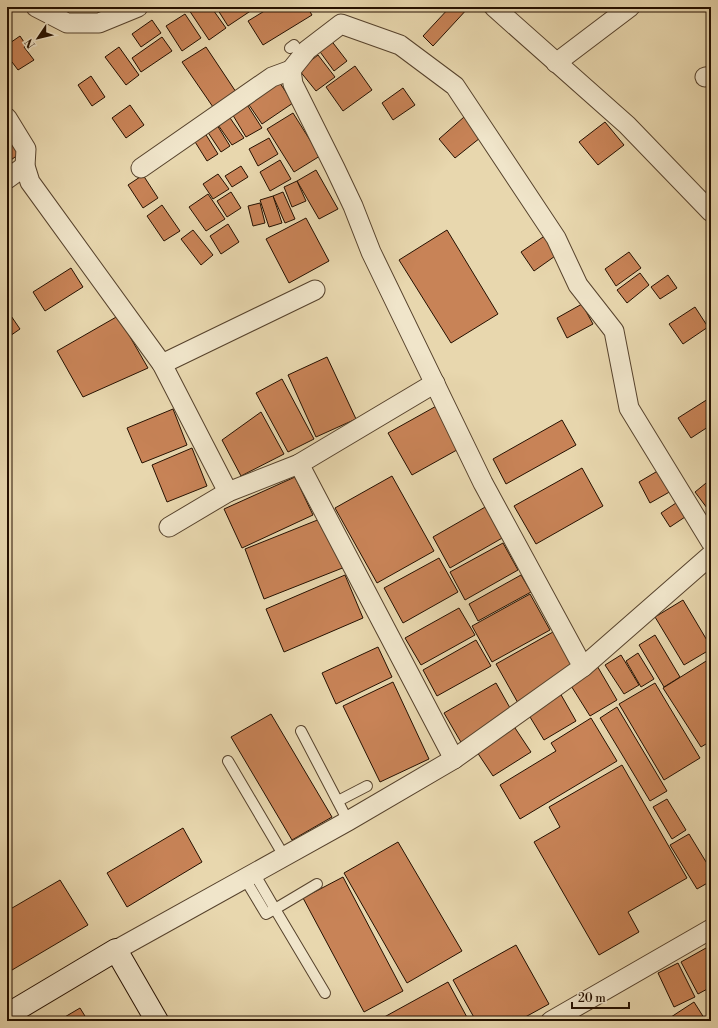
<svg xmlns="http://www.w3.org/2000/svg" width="718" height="1028" font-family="'Libre Bodoni',serif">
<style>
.building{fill:#c88357;stroke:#251000}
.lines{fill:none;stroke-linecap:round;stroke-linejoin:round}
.lane-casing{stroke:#56422c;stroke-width:12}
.street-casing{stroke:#56422c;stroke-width:21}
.secondary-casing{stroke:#251000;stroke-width:24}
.lane{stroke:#f0e5ca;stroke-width:10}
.street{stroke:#f0e5ca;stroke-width:19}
.secondary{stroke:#f0e5ca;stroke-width:22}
</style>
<rect width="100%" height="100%" fill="#e8d7ae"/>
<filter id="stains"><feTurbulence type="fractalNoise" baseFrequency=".005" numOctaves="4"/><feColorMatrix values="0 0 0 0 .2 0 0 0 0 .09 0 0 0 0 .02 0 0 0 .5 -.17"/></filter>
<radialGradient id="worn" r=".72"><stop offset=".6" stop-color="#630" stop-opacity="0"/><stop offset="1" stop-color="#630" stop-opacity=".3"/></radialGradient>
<g class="building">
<polygon points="187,7 211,7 226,28 209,40"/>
<polygon points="216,7 254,7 255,8 228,26"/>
<polygon points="271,7 307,7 312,15 263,45 248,21"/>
<polygon points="450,7 469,7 433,46 423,36"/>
<polygon points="185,14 201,38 182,51 166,26"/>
<polygon points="152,20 161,33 141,47 132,34"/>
<polygon points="20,36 26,45 24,47 34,60 18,70 12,62 8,65 7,64 7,45"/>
<polygon points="162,37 172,51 141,72 132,58"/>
<polygon points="330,39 347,61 334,71 318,49"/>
<polygon points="119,47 139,75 126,85 105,57"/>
<polygon points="206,47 236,92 213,107 182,62"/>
<polygon points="318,55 335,77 316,91 299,70"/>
<polygon points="355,66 372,90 343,111 326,87"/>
<polygon points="91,76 105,97 92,106 78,85"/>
<polygon points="278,80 293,103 262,124 247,102"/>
<polygon points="403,88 415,105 393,120 382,103"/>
<polygon points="246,103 262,128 246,137 231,112"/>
<polygon points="130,105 144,125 126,138 112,118"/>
<polygon points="293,113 320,156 294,172 267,129"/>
<polygon points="228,115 244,138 232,145 216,122"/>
<polygon points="464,117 480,138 455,158 439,139"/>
<polygon points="605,122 624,145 598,165 579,142"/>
<polygon points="217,125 230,146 221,152 207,131"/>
<polygon points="203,130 218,154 207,161 192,137"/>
<polygon points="7,132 19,154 7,163"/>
<polygon points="269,138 278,154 258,166 249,149"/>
<polygon points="280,160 291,179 270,191 260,172"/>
<polygon points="241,166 248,177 232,187 225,176"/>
<polygon points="316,170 338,209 319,219 297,181"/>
<polygon points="218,174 229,189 213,199 203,184"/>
<polygon points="143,175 158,198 143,208 128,185"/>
<polygon points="297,181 306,201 292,207 284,187"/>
<polygon points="231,192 241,208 227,217 217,201"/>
<polygon points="283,192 295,219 285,223 273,196"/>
<polygon points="208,194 225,219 206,231 189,207"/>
<polygon points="273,196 282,223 269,227 260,200"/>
<polygon points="260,203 265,223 253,226 248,206"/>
<polygon points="162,205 180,231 164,241 147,216"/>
<polygon points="306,218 329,261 289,283 266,239"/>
<polygon points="228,224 239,242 221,254 210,236"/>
<polygon points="193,230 213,255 201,265 181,239"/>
<polygon points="447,230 498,314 451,343 399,260"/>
<polygon points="546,235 558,254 534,271 521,252"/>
<polygon points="629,252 641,268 616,286 605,269"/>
<polygon points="71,268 83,287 45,311 33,292"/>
<polygon points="640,273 649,285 627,303 617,290"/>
<polygon points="668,275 677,288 660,299 651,287"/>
<polygon points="582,304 593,324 567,338 557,318"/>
<polygon points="695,307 708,327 683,344 669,324"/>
<polygon points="7,310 20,329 7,338"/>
<polygon points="118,316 148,368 83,397 57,351"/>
<polygon points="327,357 356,419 316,437 288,375"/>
<polygon points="282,379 314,439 288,452 256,393"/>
<polygon points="708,399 711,404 711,425 691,438 678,418"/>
<polygon points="440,404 464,446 412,475 388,433"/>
<polygon points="173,409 187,445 142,463 127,428"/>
<polygon points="261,412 284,454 241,476 222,440"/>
<polygon points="562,420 576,445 506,484 493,459"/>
<polygon points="192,448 207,486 167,502 152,465"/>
<polygon points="582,468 603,506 536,544 514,506"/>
<polygon points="661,469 673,490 650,503 639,482"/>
<polygon points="392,476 434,551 377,583 335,508"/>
<polygon points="295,477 313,515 242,548 224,509"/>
<polygon points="711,479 711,504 707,508 695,492"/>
<polygon points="682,499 691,513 670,527 661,513"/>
<polygon points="487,506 504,537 450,568 433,537"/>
<polygon points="325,517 345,567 264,599 245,549"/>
<polygon points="503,543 518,570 465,600 450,572"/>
<polygon points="439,558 458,592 403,623 384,588"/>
<polygon points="345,575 363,618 284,652 266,609"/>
<polygon points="521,575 531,592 478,621 469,604"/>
<polygon points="530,594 550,630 492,662 472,626"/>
<polygon points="683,600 711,647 711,649 684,665 655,617"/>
<polygon points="459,608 475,635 421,665 405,638"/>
<polygon points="553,632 575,671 518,703 496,664"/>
<polygon points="655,635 680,677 664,687 639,645"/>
<polygon points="476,640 491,666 437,696 423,670"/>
<polygon points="378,647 392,677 336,704 322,673"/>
<polygon points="638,653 654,679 641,687 626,661"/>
<polygon points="621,655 639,685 624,694 605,665"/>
<polygon points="711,658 711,741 701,747 663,688"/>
<polygon points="596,664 617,700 590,716 568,681"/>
<polygon points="393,682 429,759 380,782 343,706"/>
<polygon points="496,683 514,715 462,744 444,713"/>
<polygon points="655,683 700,758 664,780 619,704"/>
<polygon points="560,693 576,721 544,740 527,712"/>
<polygon points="617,707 667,791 650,801 600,718"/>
<polygon points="271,714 332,817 292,840 231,737"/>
<polygon points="591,718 617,761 520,819 500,785 556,751 551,743"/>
<polygon points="513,725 531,752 493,776 475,749"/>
<polygon points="622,765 687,878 628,912 639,932 599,955 534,842 560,827 549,807"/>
<polygon points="667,799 686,830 672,839 653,807"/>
<polygon points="183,828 202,862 127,907 107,873"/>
<polygon points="689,834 711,870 711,881 697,889 670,845"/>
<polygon points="398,842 462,951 407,983 344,873"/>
<polygon points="343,877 403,991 364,1012 303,898"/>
<polygon points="60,880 88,925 7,973 7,911"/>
<polygon points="516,945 549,1004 518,1021 476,1021 453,980"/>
<polygon points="706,948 711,956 711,987 698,994 681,962"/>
<polygon points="678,963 695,997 674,1007 658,973"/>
<polygon points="448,982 469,1021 377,1021"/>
<polygon points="694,1002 706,1021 670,1021 668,1019"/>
<polygon points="80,1008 88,1021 58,1021"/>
</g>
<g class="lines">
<defs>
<g id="lane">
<polyline points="290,48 294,45 301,56"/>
<polyline points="301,731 348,821"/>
<polyline points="228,761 284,856"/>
<polyline points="338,801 367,786"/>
<polyline points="245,879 266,914 275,909 254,873"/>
<polyline points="317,884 275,909 325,993"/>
</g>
<g id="street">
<polyline points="36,7 67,23 99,23 138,7"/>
<polyline points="494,7 627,125 711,212"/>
<polyline points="556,63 630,7"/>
<polyline points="705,77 711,76"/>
<polyline points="7,118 26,149 25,166 30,182 162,364 228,492 299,464 435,383"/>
<polyline points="141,168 272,77 291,70"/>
<polyline points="7,179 25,166"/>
<polyline points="162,364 315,290"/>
<polyline points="299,464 454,759"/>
<polyline points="169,527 228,492"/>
<polyline points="583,667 711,555"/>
<polyline points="116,950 348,821 454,759 583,667 483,483 371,252 353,206 335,168 293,84 291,70 307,50 341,24 400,45 455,86 556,238 578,285 614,331 629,408 711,542"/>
<polyline points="551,1021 711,929"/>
</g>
<polyline id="secondary" points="7,1015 116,950 157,1021"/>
</defs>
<use href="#lane" class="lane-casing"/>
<use href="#street" class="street-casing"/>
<use href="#secondary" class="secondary-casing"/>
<use href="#lane" class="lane"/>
<use href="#street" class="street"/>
<use href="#secondary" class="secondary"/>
</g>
<rect width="718" height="1028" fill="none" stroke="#e8d7ae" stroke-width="24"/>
<rect x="8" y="8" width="702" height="1012" fill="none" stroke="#251000" stroke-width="2"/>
<rect x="12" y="12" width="694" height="1004" fill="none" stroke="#251000"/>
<g transform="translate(38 38) rotate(235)" stroke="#f0e5ca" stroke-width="3" paint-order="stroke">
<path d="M0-3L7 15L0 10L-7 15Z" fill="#251000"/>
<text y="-6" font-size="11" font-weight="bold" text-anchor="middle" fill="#251000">N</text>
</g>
<path d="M572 1002v6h57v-6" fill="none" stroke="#251000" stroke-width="2"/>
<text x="578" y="1002" font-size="12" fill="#251000" stroke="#f0e5ca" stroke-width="3" paint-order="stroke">20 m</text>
<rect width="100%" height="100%" filter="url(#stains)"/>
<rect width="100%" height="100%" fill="url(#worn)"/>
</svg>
